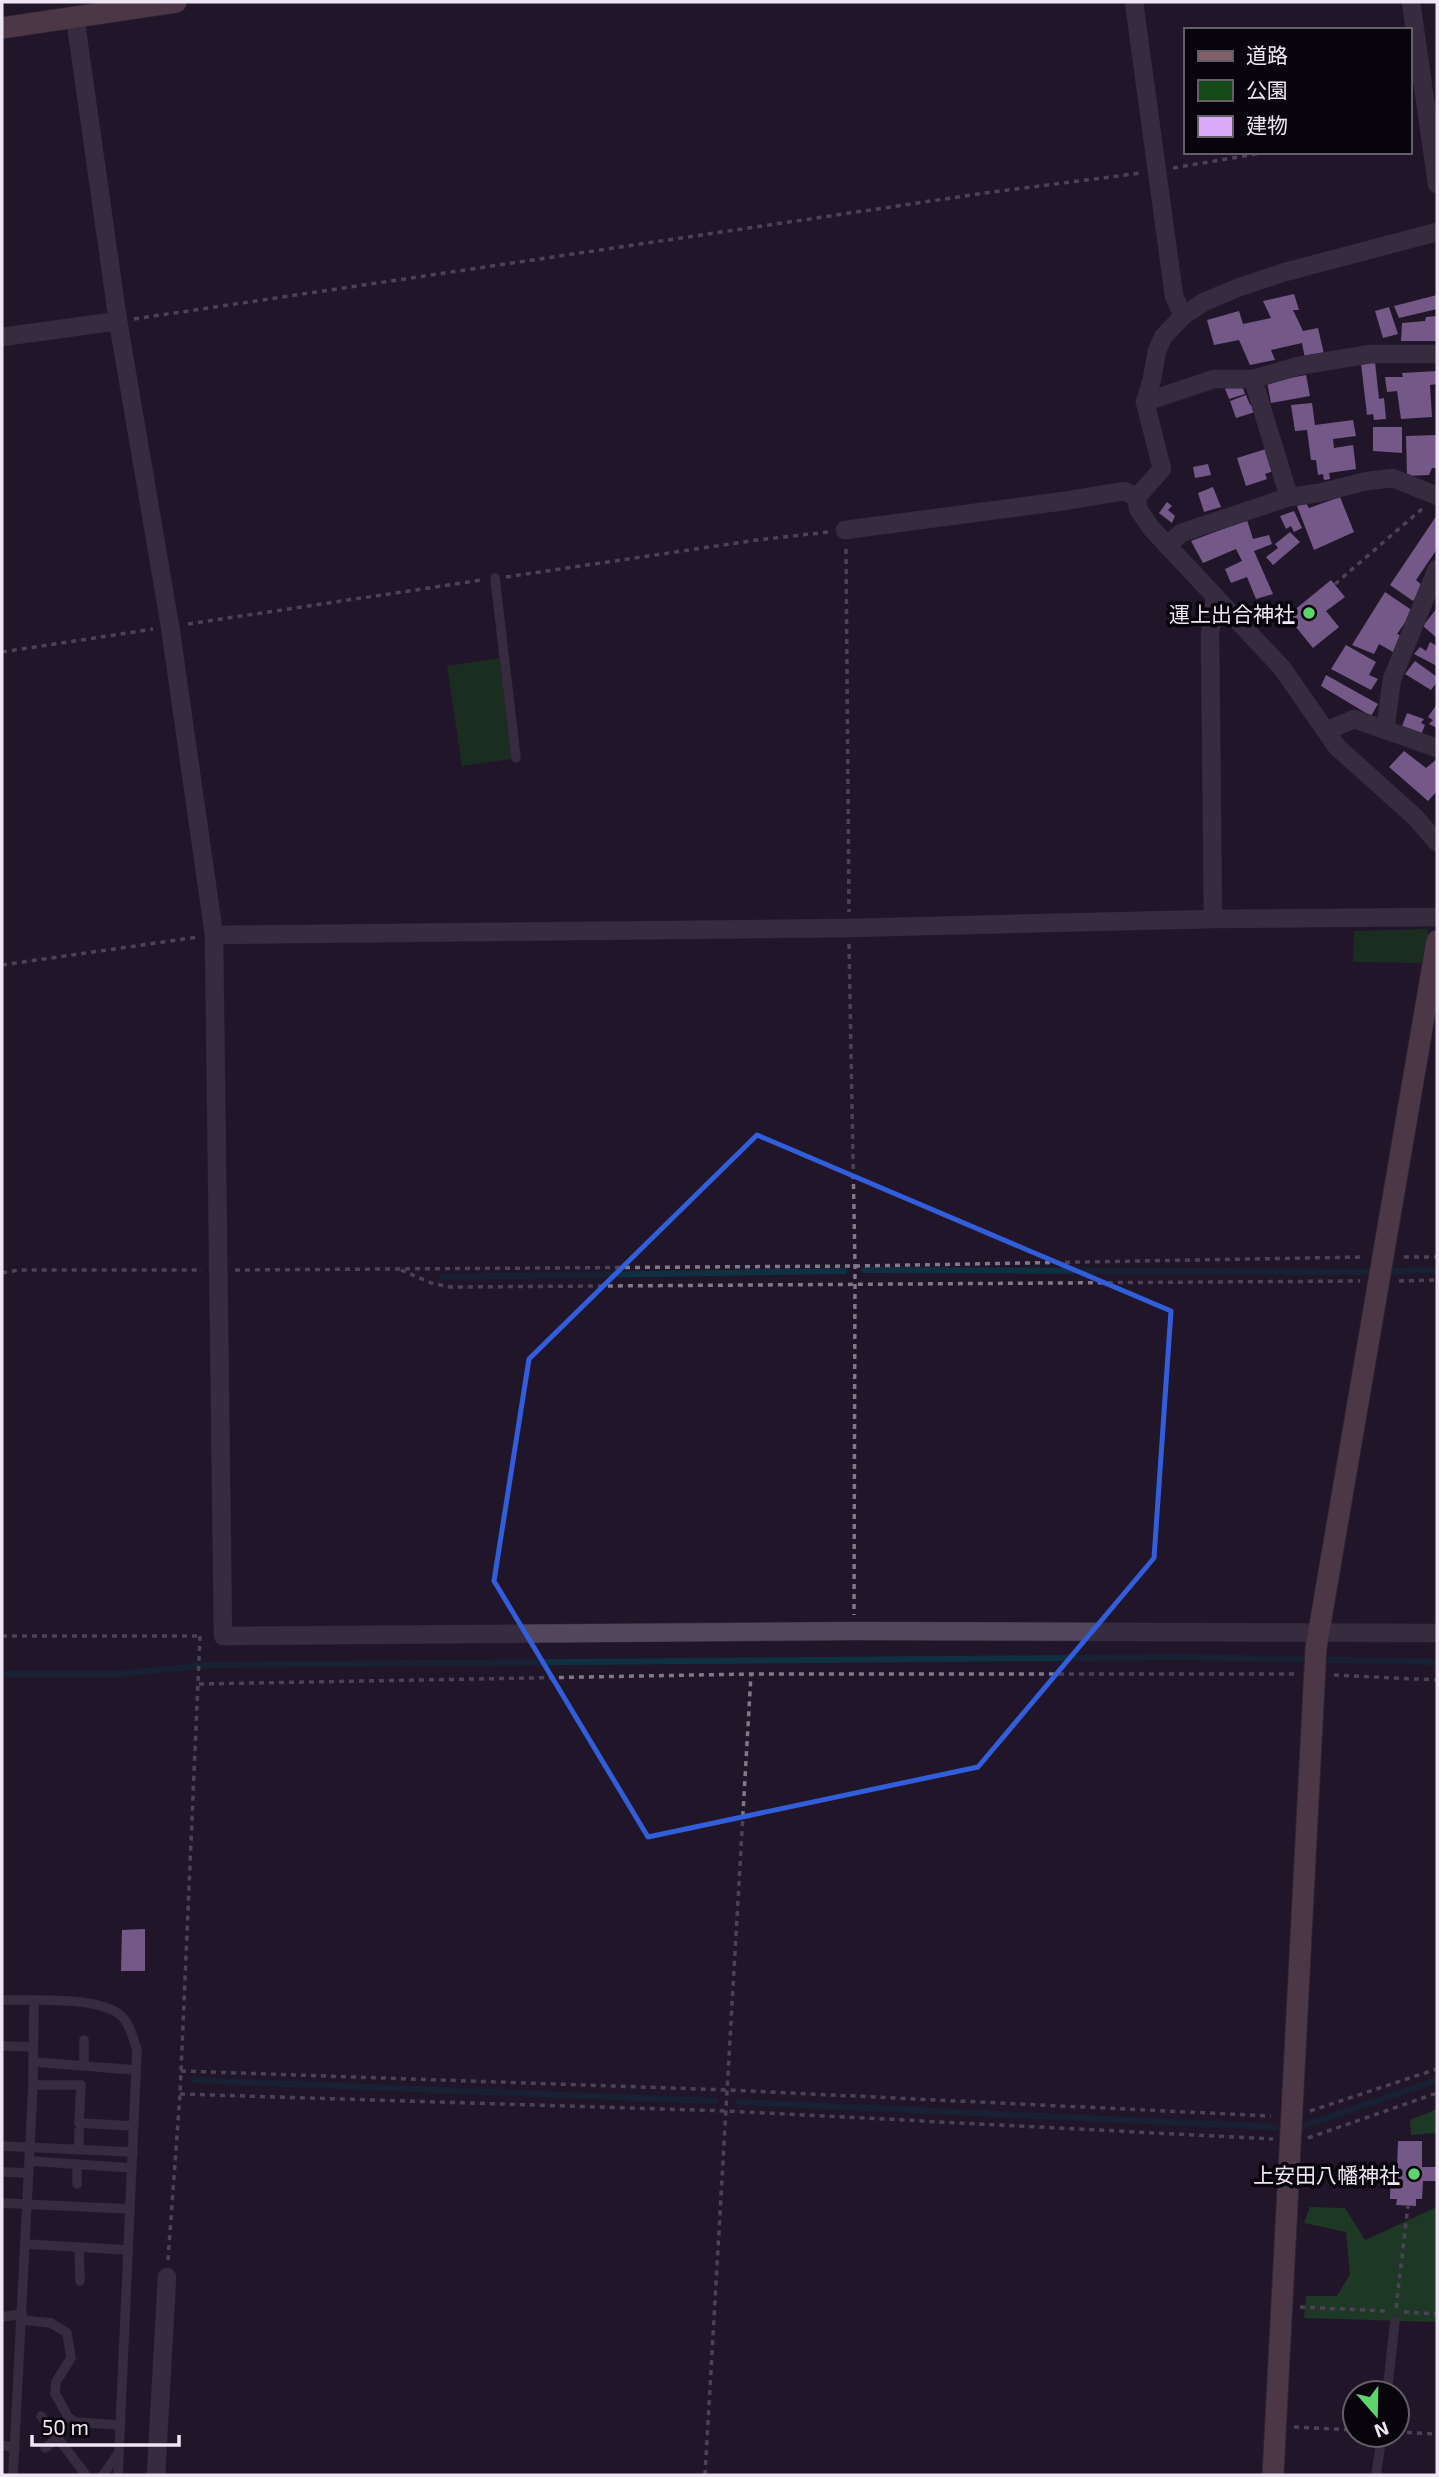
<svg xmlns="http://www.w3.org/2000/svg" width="1439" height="2477" font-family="'Exo 2','Noto Sans JP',sans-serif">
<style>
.green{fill:#164a18}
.forest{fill:#19621e}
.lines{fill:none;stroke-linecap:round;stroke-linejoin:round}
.stream{stroke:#0f3041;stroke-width:6}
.building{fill:#d9a9fa}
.lane-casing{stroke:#38303e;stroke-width:10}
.street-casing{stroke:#38303e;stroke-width:19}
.secondary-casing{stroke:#38303e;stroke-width:23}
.path{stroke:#827889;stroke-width:3.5;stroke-dasharray:5 5;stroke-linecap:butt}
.lane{stroke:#53465c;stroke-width:9}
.street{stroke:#53465c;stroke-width:18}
.secondary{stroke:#825f68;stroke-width:21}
.marked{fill:none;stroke:#325ddb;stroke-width:5;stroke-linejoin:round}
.poi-dot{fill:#5ed56c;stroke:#08040b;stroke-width:2.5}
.labels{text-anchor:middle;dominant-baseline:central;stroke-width:7;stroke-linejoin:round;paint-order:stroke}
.poi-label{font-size:21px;fill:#eee6f4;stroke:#08040b;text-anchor:end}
</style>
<rect width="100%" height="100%" fill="#211529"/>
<g class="green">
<polygon points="500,658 516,758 462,766 447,666"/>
<polygon points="1428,929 1426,963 1353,962 1354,931"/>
</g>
<g class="forest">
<polygon points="1437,2109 1437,2136 1435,2133 1411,2135 1410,2120"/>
<polygon points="1310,2207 1345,2208 1365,2240 1437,2207 1437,2322 1304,2318 1306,2296 1337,2296 1350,2274 1346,2232 1304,2223"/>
</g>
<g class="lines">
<g class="stream">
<polyline points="864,1270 1367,1272"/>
<polyline points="1392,1271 1437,1270"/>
<polyline points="443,1277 844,1271"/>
<polyline points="2,1674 118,1674 208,1665 1184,1657 1437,1662"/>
<polyline points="194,2080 715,2101"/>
<polyline points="739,2102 1275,2127"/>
<polyline points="1303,2126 1437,2080"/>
</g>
</g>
<g class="building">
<polygon points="1294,294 1299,310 1293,310 1303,331 1318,328 1324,354 1305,359 1302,343 1271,350 1275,360 1250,365 1239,340 1214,345 1207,320 1239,311 1243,324 1271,318 1263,301"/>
<polygon points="1437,295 1437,309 1399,318 1394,306"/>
<polygon points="1389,307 1398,334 1383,338 1375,311"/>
<polygon points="1437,316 1437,341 1401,341 1402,323 1425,321 1426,317"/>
<polygon points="1375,362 1379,399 1384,398 1386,419 1374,420 1373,414 1367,415 1361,364"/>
<polygon points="1437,371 1437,384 1430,385 1432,417 1401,419 1397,391 1387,392 1385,377 1403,377 1402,373"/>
<polygon points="1306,375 1310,396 1271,403 1267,382"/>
<polygon points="1241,383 1245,394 1229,399 1224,386"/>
<polygon points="1246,395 1250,405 1253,403 1255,412 1236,418 1230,401"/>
<polygon points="1312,403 1315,425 1353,420 1356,436 1333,439 1334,448 1353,445 1356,469 1329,473 1330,479 1324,480 1323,474 1318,475 1316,460 1311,460 1307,430 1295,431 1291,405"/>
<polygon points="1373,427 1402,427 1402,453 1373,451"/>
<polygon points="1437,435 1437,468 1432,468 1429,475 1407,476 1406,436"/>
<polygon points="1266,449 1273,471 1265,474 1267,479 1246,486 1237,458"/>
<polygon points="1208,464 1211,475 1195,478 1193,467"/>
<polygon points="1213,487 1221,507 1204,512 1198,493"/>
<polygon points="1340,497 1354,532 1314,550 1297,506 1306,503 1309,508"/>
<polygon points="1167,502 1172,506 1168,510 1175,516 1172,523 1159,513"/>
<polygon points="1294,511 1302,528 1294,532 1291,526 1286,529 1280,516"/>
<polygon points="1437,515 1437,549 1416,580 1424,587 1413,601 1390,585"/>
<polygon points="1247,520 1253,539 1269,535 1272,544 1254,551 1273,594 1256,599 1247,577 1231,583 1225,569 1242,561 1236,549 1203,563 1191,541"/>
<polygon points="1290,532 1300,542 1273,565 1266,557 1278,548 1275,544"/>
<polygon points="1331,580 1345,597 1326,611 1339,627 1313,648 1287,616"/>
<polygon points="1385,592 1413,611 1397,634 1402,636 1393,652 1379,644 1374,654 1352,645"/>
<polygon points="1437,608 1437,638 1423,626"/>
<polygon points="1430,642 1437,646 1437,666 1414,654 1420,647 1426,651"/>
<polygon points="1346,645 1376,662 1369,675 1378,679 1371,690 1331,669"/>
<polygon points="1415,661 1437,677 1437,682 1431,690 1405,674"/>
<polygon points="1326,675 1378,704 1371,716 1321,686"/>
<polygon points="1437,704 1437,728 1429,724 1433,720 1428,717"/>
<polygon points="1407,713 1424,719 1421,723 1425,725 1420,737 1401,729"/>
<polygon points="1404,751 1426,768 1437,759 1437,791 1428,801 1389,767"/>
<polygon points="145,1929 145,1971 121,1971 122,1930"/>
<polygon points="1398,2141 1422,2141 1422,2167 1437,2167 1437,2181 1423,2181 1422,2199 1416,2199 1416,2206 1396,2205 1397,2199 1390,2199 1391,2167 1397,2168"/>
</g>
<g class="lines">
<defs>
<g id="lane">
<polyline points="495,578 516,758"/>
<path d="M2,2000C31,2001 106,1995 124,2019C131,2028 134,2040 137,2050L119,2452L103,2475"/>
<polyline points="2,2046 33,2047"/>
<polyline points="33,2062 136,2070"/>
<polyline points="84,2066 84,2040"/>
<polyline points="33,2085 81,2085 79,2123 134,2126"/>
<polyline points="2,2146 133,2152"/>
<polyline points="79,2150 79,2131"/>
<polyline points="29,2161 132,2168"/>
<polyline points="77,2164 77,2184"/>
<polyline points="3,2172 29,2173"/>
<polyline points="2,2203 130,2209"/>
<polyline points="25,2244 128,2250"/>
<polyline points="79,2247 80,2281"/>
<polyline points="2,2317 22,2314"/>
<polyline points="21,2320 51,2323 67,2333 71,2358 56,2382 55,2393 68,2417 75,2422 119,2425"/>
<polyline points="1387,2393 1395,2321"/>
<polyline points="41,2416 86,2475"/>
<polyline points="2,2445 15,2448"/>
<polyline points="45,2448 57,2438"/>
<polyline points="13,2475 33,2085 34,2001"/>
<polyline points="118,2475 119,2454"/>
<polyline points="1376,2475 1382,2435"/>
</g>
<g id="street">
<polyline points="1134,2 1174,296 1183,316"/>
<polyline points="1411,2 1437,184"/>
<polyline points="75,17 118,321 170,626 214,935 223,1636 854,1631 1437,1633"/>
<polyline points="1437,232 1285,272 1237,288 1204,302 1183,316 1163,337 1157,351 1152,379 1145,402 1162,469 1137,497 1138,509 1151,528 1282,668 1337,747 1415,817 1437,842"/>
<polyline points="2,337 118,321"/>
<polyline points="1253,379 1289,497"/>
<polyline points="1145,402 1214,379 1253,379 1298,366 1370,354 1437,354"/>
<polyline points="845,530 1064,501 1124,491 1137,497"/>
<polyline points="1167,546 1181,533 1289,497 1319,493 1367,481 1393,478 1437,496"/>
<polyline points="1385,730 1392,679 1437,569"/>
<polyline points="1326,731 1354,719 1437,748"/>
<polyline points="1213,919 1210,634 1215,598"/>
<polyline points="214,935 849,928 1213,919 1437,917"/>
<polyline points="156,2475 167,2277"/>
</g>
<g id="secondary">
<polyline points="2,28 176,2"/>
<polyline points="1273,2475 1316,1648 1437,941"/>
</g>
</defs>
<use href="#lane" class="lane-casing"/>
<use href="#street" class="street-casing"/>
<use href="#secondary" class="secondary-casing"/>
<g class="path">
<polyline points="1173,168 1268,152"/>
<polyline points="134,319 985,193 1141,173"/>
<polyline points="846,549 849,912"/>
<polyline points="506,577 757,540 828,532"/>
<polyline points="1335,584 1423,508"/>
<polyline points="188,624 482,580"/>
<polyline points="2,652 153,629"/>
<polyline points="849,944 855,1266 854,1615"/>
<polyline points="2,965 198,937"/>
<polyline points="1404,1257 1437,1257"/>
<polyline points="235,1270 855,1266 1364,1257"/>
<polyline points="401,1270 431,1283 450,1287 1360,1281"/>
<polyline points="2,1273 18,1270 202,1270"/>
<polyline points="1399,1281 1437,1280"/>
<polyline points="2,1636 199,1636"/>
<polyline points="1334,1675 1437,1680"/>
<polyline points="199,1684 751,1674 1295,1674"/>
<polyline points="181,2071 728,2090 1271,2116"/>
<polyline points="180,2094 727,2111 1273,2139"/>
<polyline points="1310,2111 1437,2069"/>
<polyline points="1308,2138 1437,2093"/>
<polyline points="168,2260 180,2094 200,1636"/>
<polyline points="1300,2307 1386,2311"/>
<polyline points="1396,2308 1408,2206"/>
<polyline points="1404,2312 1437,2314"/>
<polyline points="1294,2427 1355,2430"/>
<polyline points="1397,2432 1437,2434"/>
<polyline points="705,2475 751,1674"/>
</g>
<use href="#lane" class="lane"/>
<use href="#street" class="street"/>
<use href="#secondary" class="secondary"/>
</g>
<path d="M0 0H1439V2477H0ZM757,1135L1171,1311L1154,1558L978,1767L648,1837L494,1581L529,1359Z" fill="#211529" fill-opacity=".55" fill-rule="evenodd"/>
<path class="marked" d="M757,1135L1171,1311L1154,1558L978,1767L648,1837L494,1581L529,1359Z"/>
<g class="poi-dot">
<circle cx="1309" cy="613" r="7"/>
<circle cx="1414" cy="2174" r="7"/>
</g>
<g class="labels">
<g class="poi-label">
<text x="1295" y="613">運上出合神社</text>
<text x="1400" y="2174">上安田八幡神社</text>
</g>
</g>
<rect width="1439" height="2477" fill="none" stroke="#eee6f4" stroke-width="7"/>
<rect x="1184" y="28" width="228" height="126" fill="#08040b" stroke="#645e68" stroke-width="2"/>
<rect x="1198" y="51" width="35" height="10" fill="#825f68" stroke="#645e68" stroke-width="2"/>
<text x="1246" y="63" font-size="21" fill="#eee6f4">道路</text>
<rect x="1198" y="80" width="35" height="21" fill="#164a18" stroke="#645e68" stroke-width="2"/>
<text x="1246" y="98" font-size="21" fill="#eee6f4">公園</text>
<rect x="1198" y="116" width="35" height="21" fill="#d9a9fa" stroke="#645e68" stroke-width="2"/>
<text x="1246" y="133" font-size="21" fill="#eee6f4">建物</text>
<g transform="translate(1376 2414) rotate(160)"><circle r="33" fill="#08040b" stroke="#645e68" stroke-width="2"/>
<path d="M0-5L12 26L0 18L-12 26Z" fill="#5ed56c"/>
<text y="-10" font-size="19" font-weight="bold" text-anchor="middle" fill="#eee6f4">N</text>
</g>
<path d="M32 2435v10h147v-10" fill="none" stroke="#eee6f4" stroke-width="3.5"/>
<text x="42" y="2435" font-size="21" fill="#eee6f4" stroke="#08040b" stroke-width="5" paint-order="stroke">50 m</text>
</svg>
